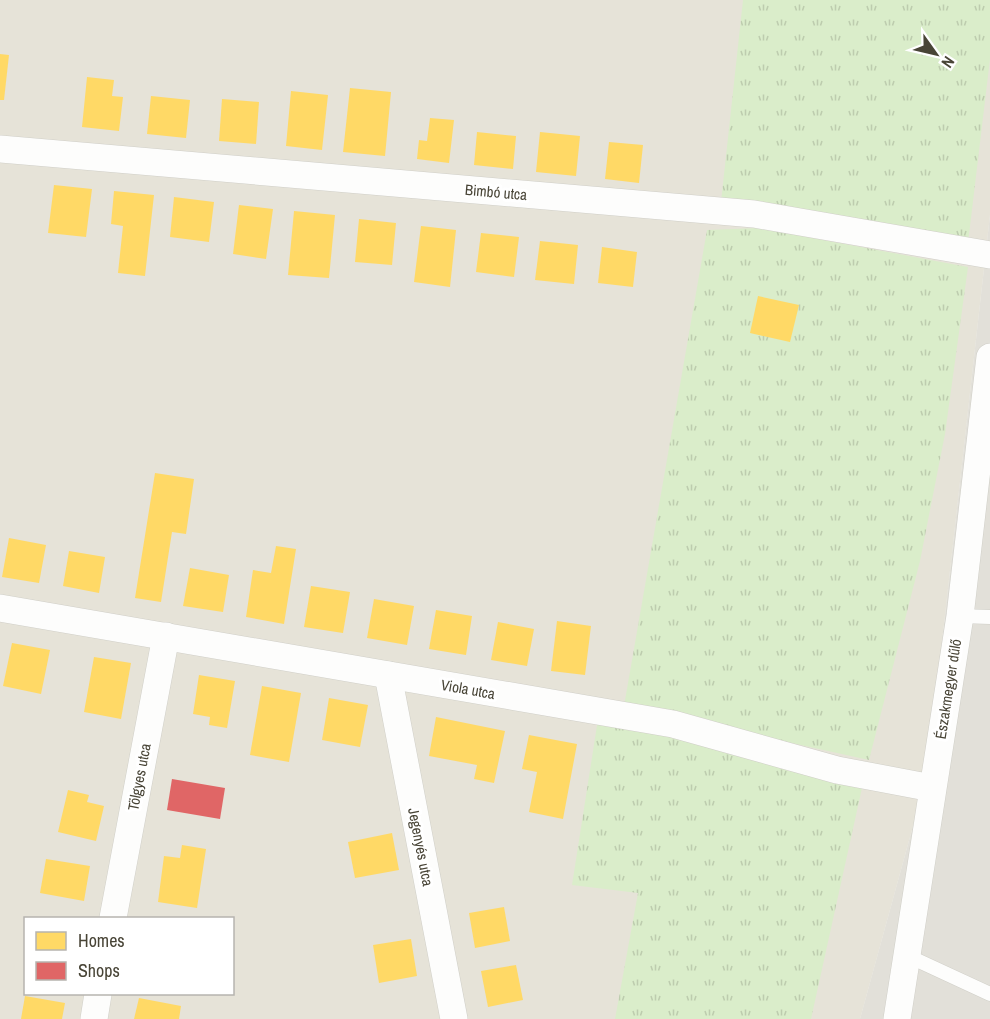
<svg xmlns="http://www.w3.org/2000/svg" width="990" height="1019" font-family="'Archivo Narrow',sans-serif">
<style>
.residential{fill:#e6e3d8;fill-rule:evenodd}
.industrial{fill:#e2e0d9}
.grass{fill:url(#grass-tufts)}
.homes{fill:#ffd966}
.shops{fill:#e06666}
.lines{fill:none;stroke-linecap:round;stroke-linejoin:round}
.service-casing{stroke:#d0cfc8;stroke-width:15}
.minor-casing{stroke:#d0cfc8;stroke-width:28}
.service{stroke:#fdfdfc;stroke-width:14}
.minor{stroke:#fdfdfc;stroke-width:27}
.labels{text-anchor:middle;dominant-baseline:central;stroke-width:6;stroke-linejoin:round;paint-order:stroke}
.street-label{font-size:15px;fill:#484436;stroke:#fff}
</style>
<defs>
<pattern id="grass-tufts" width="24" height="20" patternUnits="userSpaceOnUse" patternTransform="scale(1.5)"><rect width="24" height="20" fill="#daedca"/><path d="M3 7l-1-3M5 7V3M7 7l1-3M15 17l-1-3M17 17v-4M19 17l1-3" fill="none" stroke="#bdccae"/></pattern>
</defs>
<rect width="100%" height="100%" fill="#f2f1eb"/>
<path class="residential" d="M0,0H990V215L927,775L860,1019H0ZM26,918H232V994H26Z"/>
<polygon class="industrial" points="990,215 990,1019 860,1019 927,775"/>
<g class="grass">
<polygon points="743,0 990,0 990,59 968,243 720,211"/>
<polygon points="759,228 968,267 945,434 920,561 869,760 624,706 707,230"/>
<polygon points="598,719 664,732 862,788 811,1019 615,1019 638,893 572,885"/>
</g>
<g class="homes">
<polygon points="0,54 9,55 4,100 0,100"/>
<polygon points="87,77 114,80 112,96 123,97 119,131 82,127"/>
<polygon points="350,88 391,92 385,156 343,152"/>
<polygon points="291,91 328,95 322,150 286,146"/>
<polygon points="151,96 190,100 186,138 147,134"/>
<polygon points="222,99 259,102 256,144 219,141"/>
<polygon points="430,118 454,120 449,163 417,159 419,140 427,141"/>
<polygon points="477,132 516,136 513,169 474,165"/>
<polygon points="540,132 580,136 576,176 536,172"/>
<polygon points="609,142 643,145 639,183 605,179"/>
<polygon points="54,185 92,189 86,237 48,233"/>
<polygon points="114,191 154,195 145,276 118,273 123,226 111,224"/>
<polygon points="174,197 214,202 209,242 170,237"/>
<polygon points="239,205 273,209 266,259 233,254"/>
<polygon points="294,211 335,215 329,278 288,275"/>
<polygon points="359,219 396,223 392,265 355,262"/>
<polygon points="421,226 456,230 450,287 414,282"/>
<polygon points="481,233 519,237 514,277 476,272"/>
<polygon points="540,241 578,245 574,284 535,280"/>
<polygon points="602,247 637,252 633,287 598,283"/>
<polygon points="758,296 799,305 790,342 750,333"/>
<polygon points="155,473 194,479 186,534 172,532 161,602 135,598"/>
<polygon points="9,538 46,545 39,583 2,577"/>
<polygon points="276,546 296,549 284,624 246,617 253,570 271,573"/>
<polygon points="69,551 105,557 99,593 63,586"/>
<polygon points="190,568 229,575 223,612 183,606"/>
<polygon points="311,586 350,592 343,633 304,627"/>
<polygon points="374,599 414,606 407,645 367,638"/>
<polygon points="436,610 472,616 466,655 429,649"/>
<polygon points="557,621 591,626 585,675 551,671"/>
<polygon points="498,622 534,629 527,666 491,660"/>
<polygon points="12,643 50,650 41,694 3,686"/>
<polygon points="94,657 131,663 121,719 84,712"/>
<polygon points="199,675 235,681 227,728 209,725 210,717 193,714"/>
<polygon points="262,686 301,693 289,762 250,755"/>
<polygon points="329,698 368,705 360,747 322,740"/>
<polygon points="436,717 505,731 494,783 474,779 477,765 429,756"/>
<polygon points="529,735 577,744 563,819 529,812 537,772 522,769"/>
<polygon points="68,790 89,795 87,802 104,806 96,841 58,832"/>
<polygon points="392,833 399,870 355,878 348,842"/>
<polygon points="182,845 206,849 197,908 158,902 164,856 180,858"/>
<polygon points="46,859 90,866 84,901 40,893"/>
<polygon points="504,907 510,941 475,948 469,913"/>
<polygon points="411,939 417,976 379,983 373,945"/>
<polygon points="516,965 523,1000 488,1007 481,971"/>
<polygon points="25,996 65,1003 62,1019 21,1019"/>
<polygon points="139,998 181,1006 179,1019 134,1019"/>
</g>
<polygon class="shops" points="172,779 225,788 220,819 167,810"/>
<g class="lines">
<defs>
<g id="service">
<polyline points="960,616 990,617"/>
<polyline points="908,956 990,994"/>
</g>
<g id="minor">
<polyline points="0,149 754,214 990,255"/>
<polyline points="0,608 673,724 837,770 932,788"/>
<polyline points="388,675 454,1019"/>
<polyline points="113,918 166,636"/>
<polyline points="94,1019 98,994"/>
<polyline points="897,1019 960,616 990,357"/>
</g>
</defs>
<use href="#service" class="service-casing"/>
<use href="#minor" class="minor-casing"/>
<use href="#service" class="service"/>
<use href="#minor" class="minor"/>
</g>
<g class="labels">
<g class="street-label">
<text transform="translate(496 192) rotate(5)">Bimbó utca</text>
<text transform="translate(468 689) rotate(10)">Viola utca</text>
<text transform="translate(948 689) rotate(-81)">Északmegyer dűlő</text>
<text transform="translate(139 777) rotate(-79)">Tölgyes utca</text>
<text transform="translate(421 847) rotate(79)">Jegenyés utca</text>
</g>
</g>
<rect x="24" y="917" width="210" height="78" fill="#ffffff" stroke="#b6b4af" stroke-width="1.5"/>
<rect x="36" y="932" width="30" height="18" fill="#ffd966" stroke="#b6b4af" stroke-width="1.5"/>
<text x="78" y="947" font-size="18" fill="#484436">Homes</text>
<rect x="36" y="962" width="30" height="18" fill="#e06666" stroke="#b6b4af" stroke-width="1.5"/>
<text x="78" y="977" font-size="18" fill="#484436">Shops</text>
<g transform="translate(936 54) rotate(124)" stroke="#ffffff" stroke-width="4.5" paint-order="stroke">
<path d="M0-4.5L10 22L0 15L-10 22Z" fill="#484436"/>
<text y="-9" font-size="16" font-weight="bold" text-anchor="middle" fill="#484436">N</text>
</g>
</svg>
